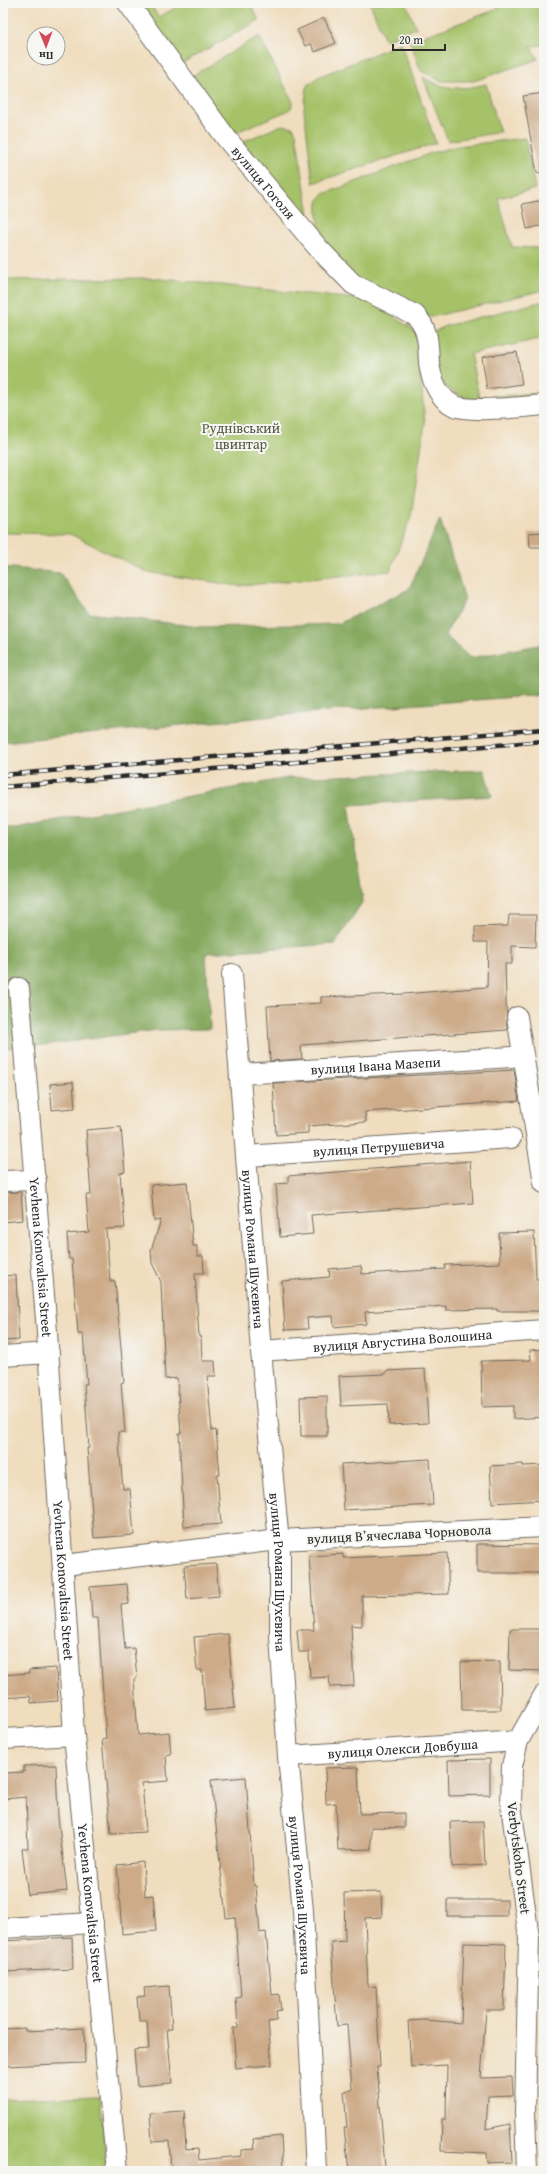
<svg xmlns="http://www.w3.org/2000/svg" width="547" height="2174" font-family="'Gentium Book Plus',serif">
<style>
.green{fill:#a6c269;stroke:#68764a}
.forest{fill:#84a85d;stroke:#586a44}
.building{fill:#cdab89}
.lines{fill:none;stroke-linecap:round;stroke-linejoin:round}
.minor-casing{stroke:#70695e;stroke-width:22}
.minor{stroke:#fff;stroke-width:20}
.rail-casing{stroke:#2b2b2b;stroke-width:4.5}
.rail{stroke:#f6f6f2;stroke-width:3;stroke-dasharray:9;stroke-linecap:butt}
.labels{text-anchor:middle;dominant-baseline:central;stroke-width:4;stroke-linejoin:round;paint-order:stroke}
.street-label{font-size:14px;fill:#2b2b2b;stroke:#f6f6f2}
.park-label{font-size:14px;fill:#50583e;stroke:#f6f6f2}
</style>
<rect width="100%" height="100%" fill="#f6f6f2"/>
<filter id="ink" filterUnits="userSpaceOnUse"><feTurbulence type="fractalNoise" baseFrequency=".025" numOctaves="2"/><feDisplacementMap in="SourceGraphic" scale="8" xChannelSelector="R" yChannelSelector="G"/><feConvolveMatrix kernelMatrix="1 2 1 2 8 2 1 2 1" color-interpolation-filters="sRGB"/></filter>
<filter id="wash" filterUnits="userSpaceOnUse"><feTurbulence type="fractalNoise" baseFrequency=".012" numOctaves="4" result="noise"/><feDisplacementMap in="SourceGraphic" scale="16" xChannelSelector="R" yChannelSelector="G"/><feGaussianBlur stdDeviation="0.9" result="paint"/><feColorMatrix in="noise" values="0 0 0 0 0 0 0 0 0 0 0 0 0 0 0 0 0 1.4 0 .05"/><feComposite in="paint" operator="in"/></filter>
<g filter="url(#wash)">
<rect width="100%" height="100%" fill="#f0ddbe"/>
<g class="green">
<polygon points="137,3 150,3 158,17 185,3 250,3 259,20 181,64"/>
<polygon points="370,3 406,3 416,28 385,40"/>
<polygon points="495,3 544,3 544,44 531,47 538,59 474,81 441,81 421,71 410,41 498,9"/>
<polygon points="259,36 293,102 291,108 287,111 234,133 192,76"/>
<polygon points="401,43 436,143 313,183 304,110 307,86 318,77"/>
<path d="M423,77C444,90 462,90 486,84L500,132L448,141Z"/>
<polygon points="282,125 293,127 296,133 311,227 242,142"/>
<path d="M525,138L535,189L498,198L512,247L539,248L544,259V290L431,317C402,305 347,279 330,254C323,244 318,228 318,216C318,207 316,199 324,194L431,153L458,146Z"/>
<polygon points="152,278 368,300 416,331 425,423 411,516 390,571 239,586 147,572 70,534 3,533 3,280"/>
<polygon points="544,301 544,338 470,354 479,397 544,393 544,400 467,399 447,388 435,371 434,332 445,326"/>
<polygon points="100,2096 107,2171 3,2171 3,2099"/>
</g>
<g class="forest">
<polygon points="440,519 465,599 445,635 470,658 544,644 544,695 339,710 3,742 3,567 60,573 89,613 199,627 338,624 409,589"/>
<polygon points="484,770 492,796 349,805 363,901 335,944 206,953 210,1029 157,1030 28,1047 3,1048 3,828 14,828 288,778"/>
</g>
<g id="blocks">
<g class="building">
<polygon points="324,18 336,43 315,52 311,44 305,46 297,30"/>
<polygon points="544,93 544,172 537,173 523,96"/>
<polygon points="544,200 544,225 527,229 522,204"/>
<polygon points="517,352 522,384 487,389 482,357"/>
<polygon points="544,532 544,547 530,547 529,533"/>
<polygon points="509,915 536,915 535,947 512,946 512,964 505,964 507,1030 301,1045 302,1059 270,1061 267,1006 321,1003 321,997 404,994 487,987 488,942 475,942 475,927 508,926"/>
<polygon points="514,1070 519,1101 365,1112 366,1122 308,1126 308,1133 276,1135 273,1083"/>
<polygon points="73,1082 75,1108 52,1110 50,1084"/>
<polygon points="121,1127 125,1172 120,1173 125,1228 106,1229 110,1281 115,1281 124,1382 121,1383 125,1432 118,1432 123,1489 130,1489 134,1535 94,1538 87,1448 89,1448 84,1384 87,1384 83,1334 78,1334 72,1259 69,1259 67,1234 89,1232 86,1195 91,1195 86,1130"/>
<polygon points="470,1161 473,1203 311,1215 313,1234 280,1237 276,1184 288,1183 288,1176"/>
<polygon points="187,1182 193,1246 197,1246 197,1256 203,1256 204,1273 195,1273 199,1337 201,1337 202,1361 215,1361 216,1376 207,1376 212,1431 216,1430 220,1475 217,1475 221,1524 184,1527 179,1433 181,1433 177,1378 165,1379 161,1282 152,1263 151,1250 161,1220 154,1221 151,1185"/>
<polygon points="21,1192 23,1220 3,1222 3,1193"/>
<polygon points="534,1232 536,1279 544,1279 544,1311 497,1311 497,1309 446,1310 446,1306 365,1312 366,1324 334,1327 333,1316 307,1318 308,1329 285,1330 282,1281 330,1277 329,1269 361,1266 362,1274 445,1269 445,1265 500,1263 499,1233"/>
<polygon points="16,1275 19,1340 3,1341 3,1276"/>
<polygon points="544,1349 544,1417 513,1419 513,1406 482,1407 481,1361 531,1360 530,1350"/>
<polygon points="425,1369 428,1423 389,1425 388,1404 341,1406 339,1376 386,1374 386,1371"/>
<polygon points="327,1396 327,1436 301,1436 300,1397"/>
<polygon points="430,1459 433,1505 344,1510 341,1464"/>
<polygon points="523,1464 523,1466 544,1465 544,1500 492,1503 490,1466"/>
<polygon points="477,1544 544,1545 544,1573 477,1573"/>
<polygon points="447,1553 449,1594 362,1596 362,1626 351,1625 354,1686 330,1687 329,1677 310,1678 309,1652 299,1652 297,1630 314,1630 309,1556 343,1554 343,1558"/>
<polygon points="216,1564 219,1596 187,1599 184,1566"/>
<polygon points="127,1584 129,1604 121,1605 125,1649 134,1648 137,1678 134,1679 138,1735 169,1732 171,1754 166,1755 168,1781 142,1783 146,1832 111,1834 102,1740 106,1739 98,1618 92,1618 90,1587"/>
<polygon points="510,1629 544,1629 544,1671 509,1670"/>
<polygon points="228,1634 235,1708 205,1711 202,1670 197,1670 194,1637"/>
<polygon points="500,1661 501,1710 462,1710 461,1662"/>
<polygon points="56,1668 58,1701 31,1703 30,1696 3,1698 3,1675 29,1673 29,1670"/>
<polygon points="490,1759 490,1795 449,1796 448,1760"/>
<polygon points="56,1765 58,1817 67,1891 28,1895 22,1849 28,1848 26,1797 3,1799 3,1773 24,1772 24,1766"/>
<polygon points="358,1767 360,1814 404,1813 404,1828 371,1827 371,1849 338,1850 336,1803 326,1804 325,1768"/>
<polygon points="246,1777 254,1886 256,1886 260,1933 266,1932 272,1995 279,1994 281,2010 276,2011 277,2021 268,2022 272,2065 236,2068 233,2028 238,2027 236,1998 241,1997 235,1917 226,1918 211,1780"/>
<polygon points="483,1821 485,1865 452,1867 450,1822"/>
<polygon points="143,1862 145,1896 153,1895 156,1931 122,1934 117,1865"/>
<polygon points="381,1892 382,1917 365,1918 368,1987 376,1986 380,2067 377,2067 385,2168 349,2171 344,2128 347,2128 344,2091 352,2090 347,2025 337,2026 331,1942 345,1941 344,1893"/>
<rect x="447" y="1900" width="60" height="16"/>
<polygon points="72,1937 73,1969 3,1972 3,1941"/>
<polygon points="464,1943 506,1944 504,2010 486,2010 481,2078 512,2077 513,2095 488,2096 486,2129 510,2124 512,2162 488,2163 487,2153 441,2151 442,2119 446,2119 447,2065 411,2067 408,2021 424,2020 461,2023"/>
<polygon points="169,1986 172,2029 167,2029 172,2083 137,2086 134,2050 149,2049 147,2021 139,2021 137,1997 145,1996 144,1988"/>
<polygon points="25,2028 25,2031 84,2028 85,2063 3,2066 3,2029"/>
<polygon points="184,2111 186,2150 198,2149 199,2160 241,2156 241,2150 254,2149 253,2139 281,2136 283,2170 171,2171 169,2141 152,2142 150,2113"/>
</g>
</g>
</g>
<g filter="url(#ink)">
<use href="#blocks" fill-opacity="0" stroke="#70695e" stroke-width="1"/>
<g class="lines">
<defs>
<g id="minor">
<path id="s1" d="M128,3L227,139L319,249L353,284L415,315C429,329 428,344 429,363C431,380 440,402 458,407C479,412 522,407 544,405"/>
<path id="s2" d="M232,974L261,1351L280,1553V1637L288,1756L303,1911L316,2171"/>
<path id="s3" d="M19,988L47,1332L74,1735L117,2171"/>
<polyline points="517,1017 544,1183"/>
<path id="s4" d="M240,1074L512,1057"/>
<path id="s5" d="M247,1156L511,1138"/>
<polyline points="3,1181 36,1180"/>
<path id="s6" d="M261,1351L544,1330"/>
<polyline points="3,1356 49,1353"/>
<polyline points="63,1565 279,1540 544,1527"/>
<polyline points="3,1739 74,1735"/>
<path id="s7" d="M288,1756L518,1741"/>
<polyline points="3,1928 93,1923"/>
<polyline points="527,2171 525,2112 529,1938 511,1805 512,1766 518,1741 544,1695"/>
</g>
</defs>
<use href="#minor" class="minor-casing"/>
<use href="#minor" class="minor"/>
<defs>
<g id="rail">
<polyline points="3,775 544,729"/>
<polyline points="3,787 544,741"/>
</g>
</defs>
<use href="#rail" class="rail-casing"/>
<use href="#rail" class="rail"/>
</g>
</g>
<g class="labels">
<g class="street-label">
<text stroke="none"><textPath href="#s1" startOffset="225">вулиця Гоголя</textPath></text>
<text stroke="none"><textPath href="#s4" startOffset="136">вулиця Івана Мазепи</textPath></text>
<text stroke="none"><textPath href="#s5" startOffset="132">вулиця Петрушевича</textPath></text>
<text stroke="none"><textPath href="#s2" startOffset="276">вулиця Романа Шухевича</textPath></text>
<text stroke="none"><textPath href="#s3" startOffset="270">Yevhena Konovaltsia Street</textPath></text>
<text stroke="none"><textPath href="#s6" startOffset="142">вулиця Августина Волошина</textPath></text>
<text transform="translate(399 1534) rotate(-3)">вулиця Вʼячеслава Чорновола</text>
<text stroke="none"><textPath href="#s2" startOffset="600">вулиця Романа Шухевича</textPath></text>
<text stroke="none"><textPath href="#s3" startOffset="594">Yevhena Konovaltsia Street</textPath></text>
<text stroke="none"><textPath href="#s7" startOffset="115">вулиця Олекси Довбуша</textPath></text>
<text transform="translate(519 1858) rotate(83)">Verbytskoho Street</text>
<text stroke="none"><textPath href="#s2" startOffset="924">вулиця Романа Шухевича</textPath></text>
<text stroke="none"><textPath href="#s3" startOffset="918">Yevhena Konovaltsia Street</textPath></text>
</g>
<g class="park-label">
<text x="241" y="428">Руднівський<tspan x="241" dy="16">цвинтар</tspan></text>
</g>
</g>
<rect width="547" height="2174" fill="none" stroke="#f6f6f2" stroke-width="16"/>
<g transform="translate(46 46) rotate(179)"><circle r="19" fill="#f6f6f2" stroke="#a5a5a2"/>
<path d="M0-3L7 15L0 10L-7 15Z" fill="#d1495b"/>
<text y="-6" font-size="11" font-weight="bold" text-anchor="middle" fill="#2b2b2b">Пн</text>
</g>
<path d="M393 44v6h52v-6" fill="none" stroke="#2b2b2b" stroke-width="2"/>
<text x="399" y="44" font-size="12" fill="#2b2b2b" stroke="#f6f6f2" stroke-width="3" paint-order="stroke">20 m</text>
</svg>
